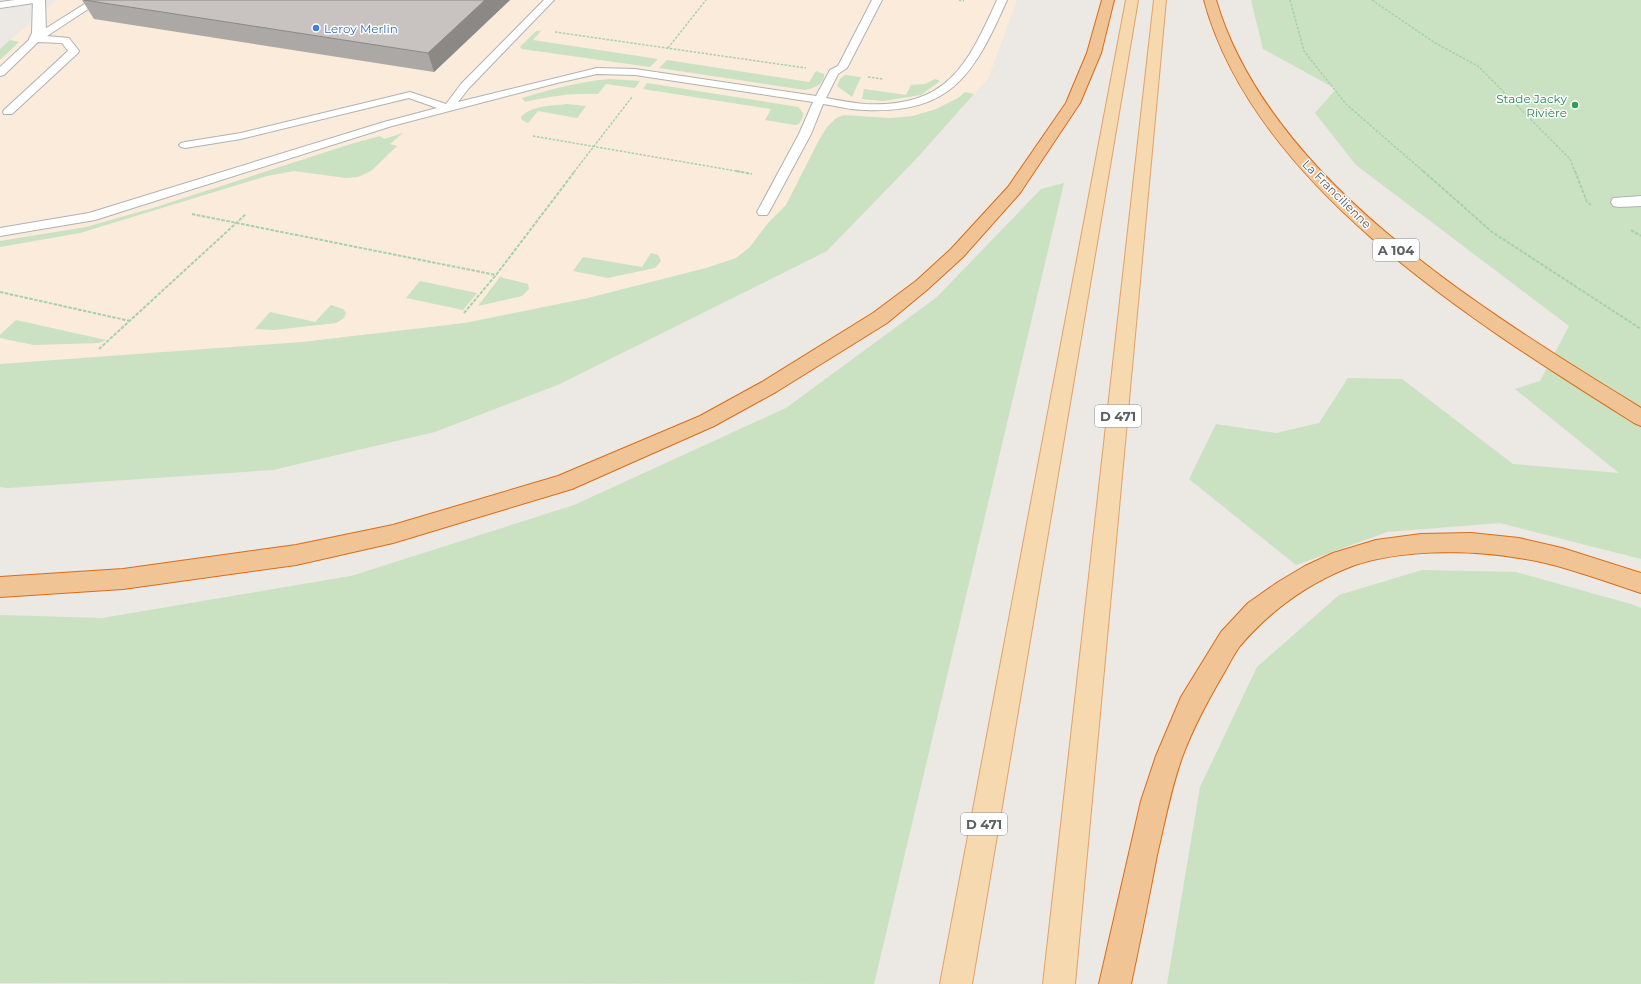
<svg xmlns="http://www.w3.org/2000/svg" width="1641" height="984" font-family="Montserrat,sans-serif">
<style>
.commercial{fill:#faebdb}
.green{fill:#cae1c2}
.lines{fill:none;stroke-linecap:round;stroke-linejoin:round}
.service-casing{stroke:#afb2b4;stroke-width:2}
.pedestrian-casing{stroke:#afb2b4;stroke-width:2}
.minor-casing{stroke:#afb2b4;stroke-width:2}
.primary-casing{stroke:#e2a167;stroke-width:2}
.motorway-casing{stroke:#d86d18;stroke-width:2}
.path-far1{stroke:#a7d2a7;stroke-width:1.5;stroke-dasharray:2.5 1.5;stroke-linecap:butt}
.path{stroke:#a7d2a7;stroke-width:2;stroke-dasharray:3.5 1.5;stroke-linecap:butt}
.service{fill:#fff;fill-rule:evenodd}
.pedestrian{fill:#fff;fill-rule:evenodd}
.minor{fill:#fff;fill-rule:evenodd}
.primary{fill:#f6d9ae;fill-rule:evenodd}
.motorway{fill:#f1c495;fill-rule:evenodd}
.wall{fill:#aca8a5}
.shaded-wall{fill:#8c8886}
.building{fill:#c8c3c0;stroke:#8c8886}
.shop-dot{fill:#3f7fe0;stroke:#fff;stroke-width:1.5}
.leisure-dot{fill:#2e9e5b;stroke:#fff;stroke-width:1.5}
.labels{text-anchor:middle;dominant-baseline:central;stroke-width:3;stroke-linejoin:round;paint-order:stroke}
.far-shop-label{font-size:12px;fill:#366cbe;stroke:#fff;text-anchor:start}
.far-leisure-label{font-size:12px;fill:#27864d;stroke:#fff;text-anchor:end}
.far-street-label{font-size:12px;fill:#5b6062;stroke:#fff}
.shield{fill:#fff;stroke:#8c9091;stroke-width:1}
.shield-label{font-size:13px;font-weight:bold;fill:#5b6062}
</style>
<rect width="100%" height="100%" fill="#ece8e3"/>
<polygon class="commercial" points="56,0 1017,0 988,79 919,156 827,251 560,384 435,432 273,470 8,488 0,487 0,49"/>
<g class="green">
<polygon points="1251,0 1641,0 1641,559 1500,523 1387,532 1296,565 1189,479 1216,424 1276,433 1319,423 1348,378 1402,379 1513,464 1619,473 1515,389 1540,381 1569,326 1356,165 1315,113 1336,89 1263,49"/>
<polygon points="536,31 541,31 533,40 658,59 650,67 522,49 520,47"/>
<polygon points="10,40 19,42 0,60 0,49"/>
<path d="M667,60L809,82L816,71L824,74C825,85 814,88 805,90L659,68Z"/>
<polygon points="845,75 861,77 852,97 837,86 840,79"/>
<path d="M609,79L640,81L635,88L606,84L598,94C569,93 553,96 525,102L522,98C551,89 579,82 609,79Z"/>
<polygon points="935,79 940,81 921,95 883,101 862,99 864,89 906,95 911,85 925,84"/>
<path d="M647,83L798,107C805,113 804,116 799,124L795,125L765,120L771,109L643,89Z"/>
<polygon points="965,92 974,94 919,156 827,251 560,384 435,432 273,470 8,488 0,487 0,364 302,342 465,323 588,298 706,268 736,258 750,247 768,223 786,205 819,140 827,127 835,119 843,115 890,118 913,116 936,109 958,98"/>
<path d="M567,104L586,106L577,118L538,111L528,123L522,120L521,117C532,105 552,106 567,104Z"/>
<polygon points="403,133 390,144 397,146 371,171 358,177 346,178 294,171 267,176 80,233 0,247 0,241 86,227 153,208 354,143 380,136 384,139"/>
<polygon points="1064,183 874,984 0,983 0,615 102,618 351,576 574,505 786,408 937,297 1041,189"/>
<polygon points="651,253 658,255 661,261 655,268 608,278 573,271 583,257 642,267"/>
<polygon points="500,277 528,284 529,289 522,296 478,306"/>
<polygon points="420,281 477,293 463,310 406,298"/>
<polygon points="331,305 343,309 346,313 344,318 336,323 274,330 255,329 270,312 315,322"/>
<polygon points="16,320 106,340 99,343 34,345 0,338 0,335"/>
<polygon points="1422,570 1516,572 1631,604 1641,608 1641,984 1167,984 1200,787 1257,667 1339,595"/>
</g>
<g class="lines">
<defs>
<g id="service">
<polygon points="15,0 39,0 34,3 0,8 0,2"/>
<polygon points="91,0 102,0 47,36 69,38 79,51 78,53 12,114 4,114 3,112 4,110 68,51 62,43 38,42 4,75 0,76 0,67 32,37"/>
<path d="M544,0H554L469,88L458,102L597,68L635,69L816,96L830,70L838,66L872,0H882L847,68L838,74L826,98C838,100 852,103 865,104C947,108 967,66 997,0H1007C975,72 953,114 865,110C851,110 837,106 823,104L811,134L769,212L767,215H759L757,212L799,134L813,102L635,75L597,74L557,83L392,126L95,220L0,236V228L89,213L384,122L437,108L409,98L241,139L185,148L181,147L179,145L181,143L185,142L241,133L410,92L446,104L461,84Z"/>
</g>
<polygon id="pedestrian" points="1641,196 1641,206 1619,207 1613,206 1611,202 1613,198"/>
<polygon id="minor" points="33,0 45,0 46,33 41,42 31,42 29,39 32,33"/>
<g id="primary">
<polygon points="1126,0 1138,0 972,984 940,984"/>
<polygon points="1154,0 1166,0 1075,984 1043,984"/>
</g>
<g id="motorway">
<polygon points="1102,0 1114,0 1101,53 1080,103 1020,193 963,257 928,289 887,323 776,392 714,426 572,489 393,543 296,565 123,589 0,597 0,577 123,569 296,545 393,525 558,476 700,416 762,382 873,313 916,281 951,249 1008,187 1066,103 1087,53"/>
<path d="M1204,0H1216C1270,183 1488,313 1641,408V426L1634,423C1479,325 1255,188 1204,0Z"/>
<path d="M1471,533L1519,538L1562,548L1641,573V593C1601,580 1560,564 1519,558C1468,549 1393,549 1345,569C1304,586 1269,612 1240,646C1234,654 1229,664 1224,673C1208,700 1194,726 1183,755C1171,787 1165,822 1157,855C1149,898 1140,941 1131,984H1099L1141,801L1156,756L1181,697L1221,632L1248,603L1278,582L1305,566L1333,553L1376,540L1421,534Z"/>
</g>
</defs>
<use href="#service" class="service-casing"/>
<use href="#pedestrian" class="pedestrian-casing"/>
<use href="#minor" class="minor-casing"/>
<use href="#primary" class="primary-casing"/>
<use href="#motorway" class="motorway-casing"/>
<g class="path-far1">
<polyline points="959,0 964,1"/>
<polyline points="1290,0 1304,51 1346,104 1424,172"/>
<polyline points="1372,0 1435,43 1478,66 1570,159 1575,172"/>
<polyline points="555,32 806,68"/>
<polyline points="668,48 706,0"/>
<polyline points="868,77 883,79"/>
<polyline points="533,136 742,172"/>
<polyline points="574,172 632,97"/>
</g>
<g class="path">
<polyline points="736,171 752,174"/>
<polyline points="1423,171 1492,232 1641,329"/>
<polyline points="1575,171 1587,202 1591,205"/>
<polyline points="192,214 496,275"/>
<polyline points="1631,230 1641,236"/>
<polyline points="0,292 130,321"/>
<polyline points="464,313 496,275 575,171"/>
<polyline points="99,349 246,214"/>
</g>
<use href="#service" class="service"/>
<use href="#pedestrian" class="pedestrian"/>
<use href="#minor" class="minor"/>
<use href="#primary" class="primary"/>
<use href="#motorway" class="motorway"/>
</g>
<polygon class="wall" points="82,0 510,0 434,72 94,19"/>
<polygon class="shaded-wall" points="485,0 510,0 434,72 428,53"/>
<polygon class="building" points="84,0 485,0 428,53"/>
<circle class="shop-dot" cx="316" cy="28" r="4"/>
<circle class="leisure-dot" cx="1575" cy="105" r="4"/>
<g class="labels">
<g class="far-shop-label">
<text x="324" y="28">Leroy Merlin</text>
</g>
<g class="far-leisure-label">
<text x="1567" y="98">Stade Jacky<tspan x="1567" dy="14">Rivière</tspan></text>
</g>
<g class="far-street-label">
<text transform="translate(1337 194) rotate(45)">La Francilienne</text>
</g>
<g class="shield">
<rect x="1373" y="239" width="46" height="22" rx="3"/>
<rect x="1095" y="405" width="46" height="22" rx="3"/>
<rect x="961" y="813" width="46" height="22" rx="3"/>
</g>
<g class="shield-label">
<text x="1396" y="250">A 104</text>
<text x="1118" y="416">D 471</text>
<text x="984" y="824">D 471</text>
</g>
</g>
</svg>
